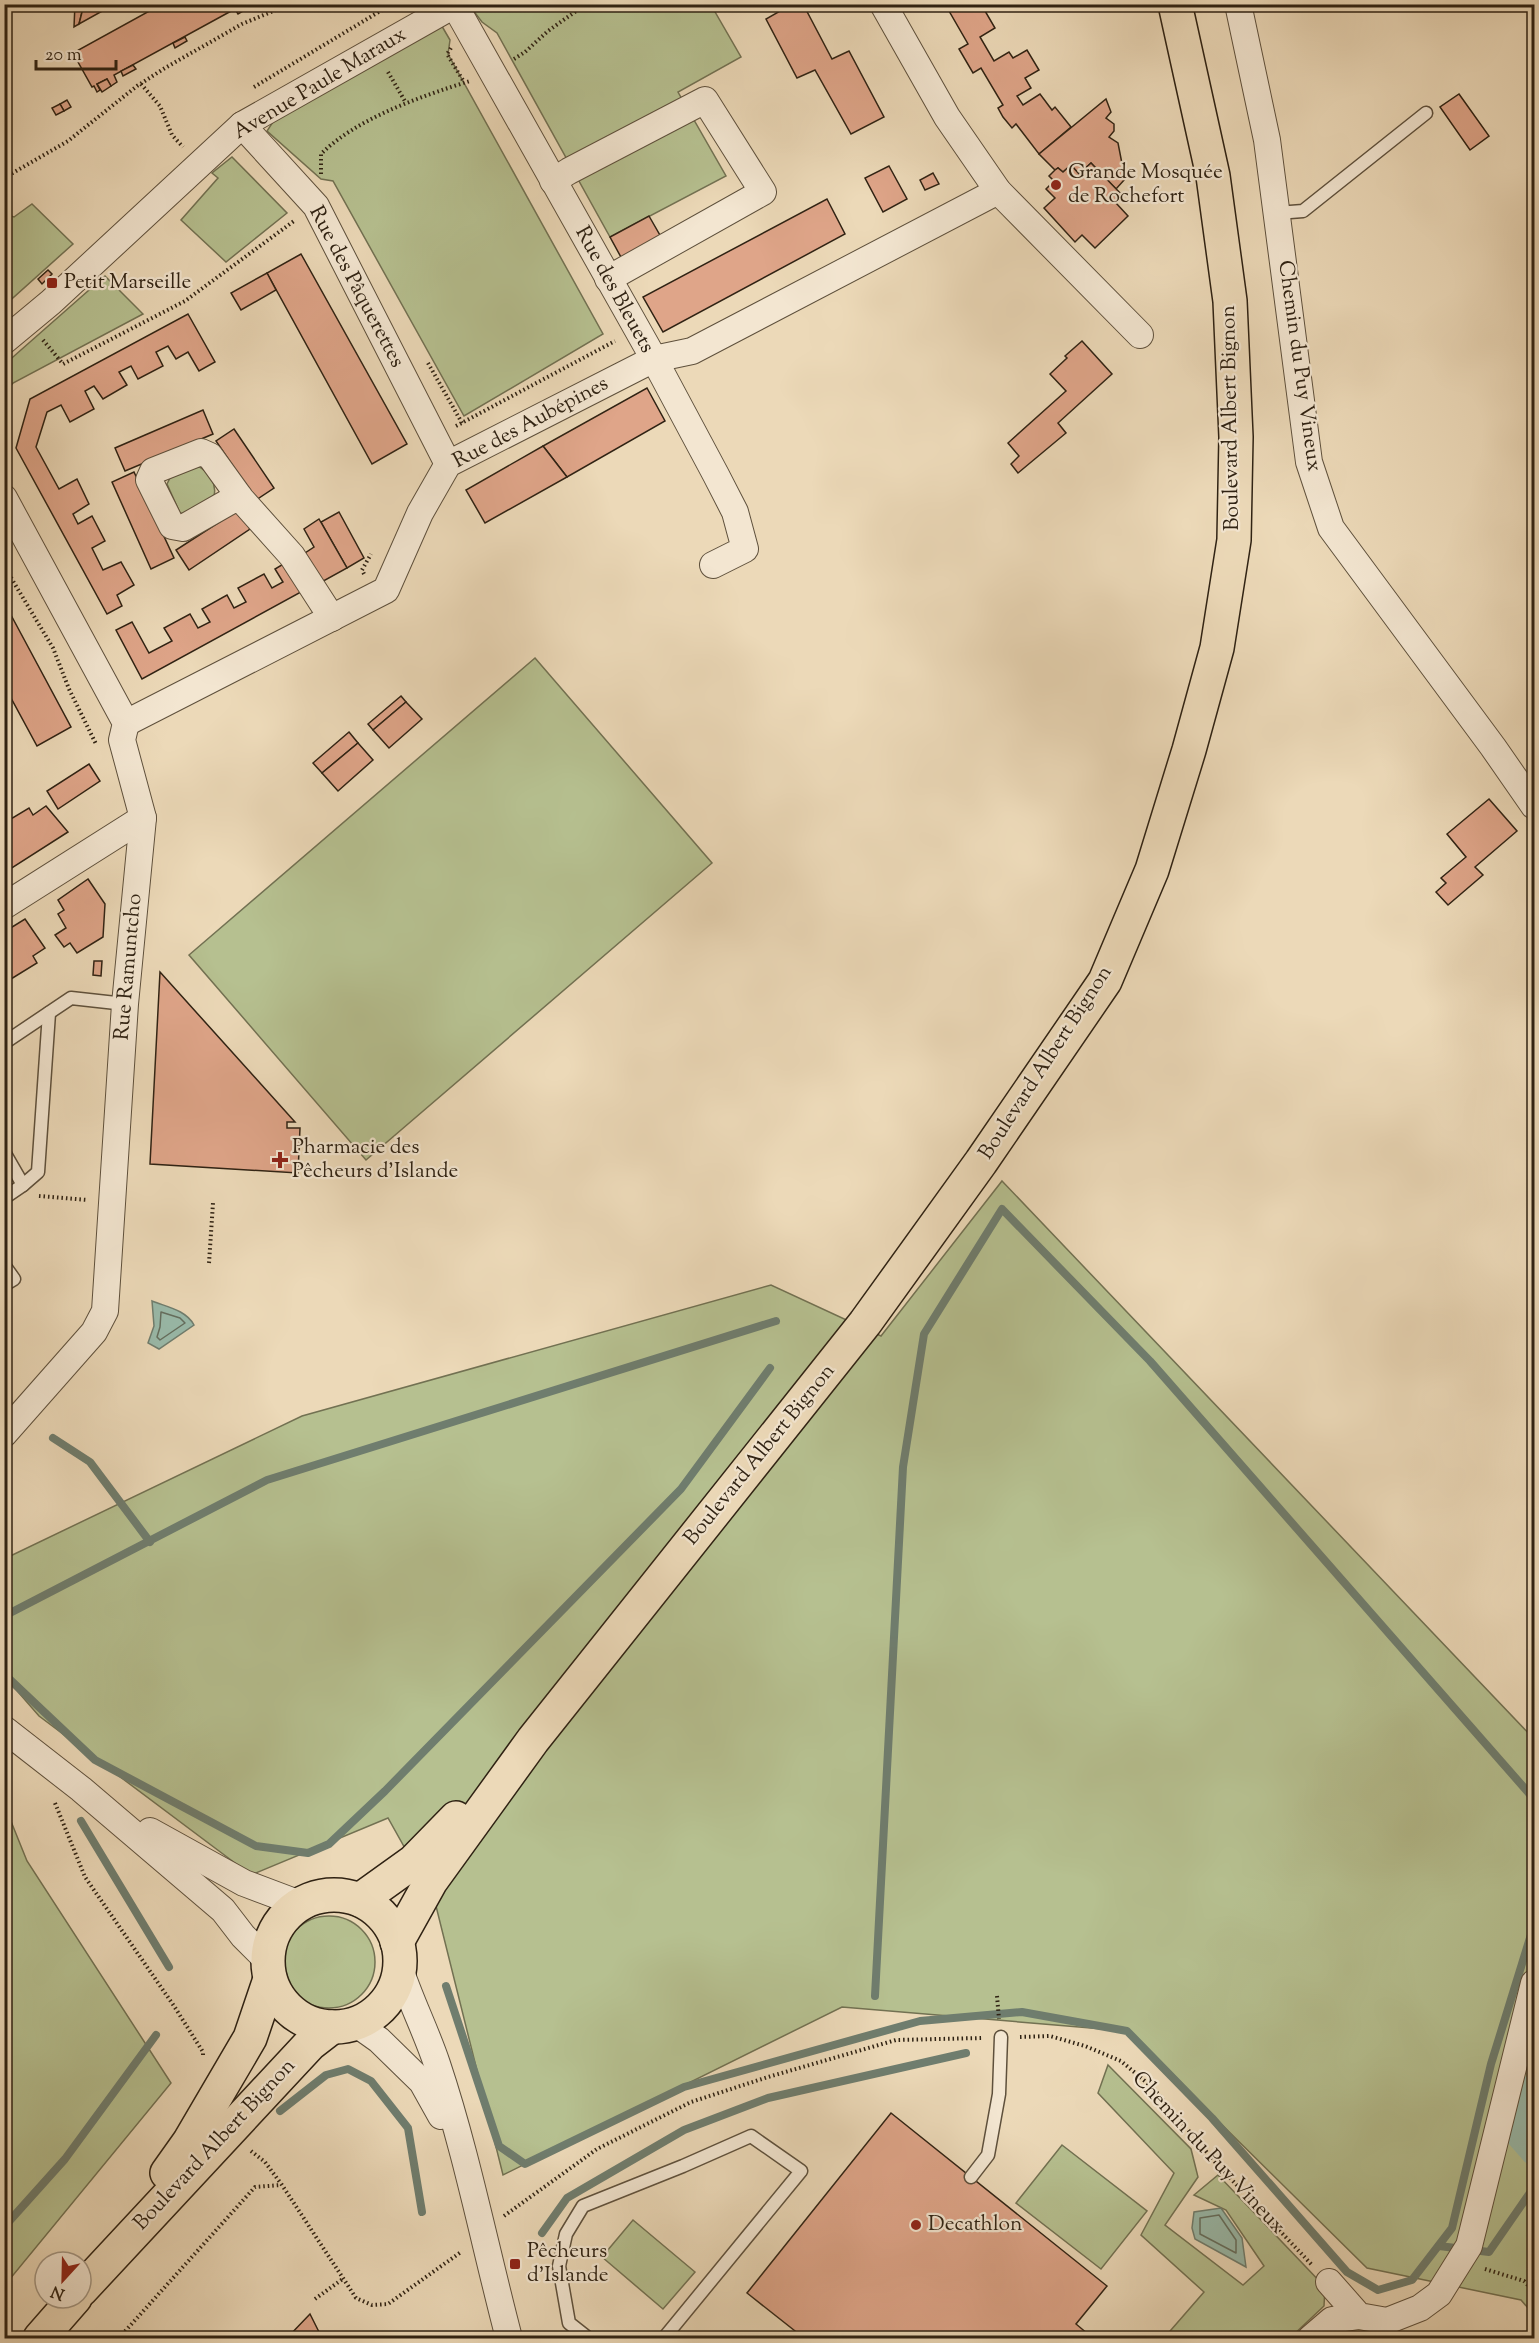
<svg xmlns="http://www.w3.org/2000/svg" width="1539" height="2343" font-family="'Sorts Mill Goudy',serif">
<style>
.green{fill:#b6c090;stroke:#727152;stroke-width:1.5}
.water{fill:#99baaa;stroke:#6f7d6e;stroke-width:1.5}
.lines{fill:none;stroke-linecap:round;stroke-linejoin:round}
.shore{stroke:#646e5e;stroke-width:1.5}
.stream{stroke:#6f7d6e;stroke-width:8}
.canal{stroke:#99baaa;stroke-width:27}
.building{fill:#dfa589;stroke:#2f2213;stroke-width:1.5}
.service-casing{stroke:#5e503c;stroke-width:15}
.minor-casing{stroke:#5e503c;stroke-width:28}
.primary-casing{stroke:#2f2213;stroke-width:36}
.path{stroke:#2f2213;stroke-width:4;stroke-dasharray:1.5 3;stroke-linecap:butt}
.service{stroke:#f3e6d1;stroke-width:12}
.minor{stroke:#f3e6d1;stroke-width:26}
.primary{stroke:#ecd9b8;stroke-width:33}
.poi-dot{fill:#8f2418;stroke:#f3e6d1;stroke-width:2}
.labels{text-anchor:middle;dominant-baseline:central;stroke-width:4.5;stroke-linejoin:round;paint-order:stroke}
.street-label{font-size:21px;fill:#2f2213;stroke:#f3e6d1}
.poi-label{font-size:21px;fill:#2f2213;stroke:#f3e6d1;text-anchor:start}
</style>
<rect width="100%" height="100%" fill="#ecd9b8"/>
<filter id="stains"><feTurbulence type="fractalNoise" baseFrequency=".00333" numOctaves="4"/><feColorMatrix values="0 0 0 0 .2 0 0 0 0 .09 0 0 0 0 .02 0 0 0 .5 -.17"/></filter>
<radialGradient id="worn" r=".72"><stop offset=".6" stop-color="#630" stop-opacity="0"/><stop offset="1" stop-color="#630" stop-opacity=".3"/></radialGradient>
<g class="green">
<polygon points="512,4 513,6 517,4 711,5 741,57 678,92 726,176 610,237 497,33 482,22 469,5"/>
<polygon points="436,16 450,40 448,54 603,334 464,416 333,181 321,179 267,131 288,99"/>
<polygon points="232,157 287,213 226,262 181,220 218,178 212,173"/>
<polygon points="32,204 73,244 5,305 5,214 14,217"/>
<polygon points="105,276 143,314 13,383 5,393 5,364"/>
<path d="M198,466C209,472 217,483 214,496L184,514L180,513L167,484L170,478Z"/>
<polygon points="535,658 712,863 366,1160 189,955"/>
<polygon points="1002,1181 1534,1739 1534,2315 1521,2300 1367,2268 1127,2031 842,2007 503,2175 435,1902 388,1818 251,1875 39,1716 5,1677 4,1559 302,1416 771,1285 881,1336"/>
<polygon points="4,1804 27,1861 171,2083 5,2285"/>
<circle cx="329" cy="1962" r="46"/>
<polygon points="1108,2065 1191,2149 1198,2177 1165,2225 1243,2285 1264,2266 1226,2210 1194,2195 1218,2175 1325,2287 1324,2306 1290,2338 1164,2338 1204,2292 1141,2235 1174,2173 1098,2093"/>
<polygon points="1062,2145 1147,2211 1101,2269 1016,2203"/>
<polygon points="633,2220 695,2272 663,2309 602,2257"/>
</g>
<g class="water">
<path d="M152,1301C167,1307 186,1310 194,1325L159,1349L148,1343L154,1326Z"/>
<polygon points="1221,2208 1242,2238 1246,2267 1195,2239 1192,2228 1194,2212"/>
</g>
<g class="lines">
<g class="shore">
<polygon points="161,1312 180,1318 185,1323 160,1340 157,1337 160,1327"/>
<polygon points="1219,2215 1236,2240 1236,2253 1200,2234 1200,2218"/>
</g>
<g class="stream">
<polyline points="53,1438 90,1462 150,1542"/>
<polyline points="10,1613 267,1480 776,1321"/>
<polyline points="4,1674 95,1760 256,1846 308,1853 329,1844 385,1791 681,1489 770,1368"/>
<polyline points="81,1821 169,1967"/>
<polyline points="446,1986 499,2146 525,2164 684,2087 920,2021 1022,2012 1127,2031 1212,2118 1347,2272 1378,2290 1412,2280 1452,2228 1491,2064 1534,1925"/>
<polyline points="875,1996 903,1467 924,1334 1002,1209 1150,1361 1534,1799"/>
<polyline points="280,2111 326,2075 348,2069 371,2081 408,2128 422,2212"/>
<polyline points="4,2227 65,2159 156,2035"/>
<polyline points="542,2233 567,2198 684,2130 768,2098 966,2053"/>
<polyline points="1439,2246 1489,2252 1534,2187"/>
</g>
<polyline class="canal" points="1534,2087 1519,2135 1534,2152"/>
</g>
<g class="building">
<polygon points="75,4 84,4 79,24 74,27"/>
<polygon points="84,4 115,4 79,24"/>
<polygon points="162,4 244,4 114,75 117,82 111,86 107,79 97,84 100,90 97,92 94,86 92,87 73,53"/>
<polygon points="244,4 249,4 250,7 238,14 235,9"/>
<polygon points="779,4 803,4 832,59 849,51 884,117 851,134 815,70 797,78 766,19 782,10"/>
<polygon points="945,4 981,4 995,28 980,37 994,61 1009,52 1013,58 1027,50 1039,70 1025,78 1031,88 1017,96 1023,105 1040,94 1052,110 1055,107 1071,127 1039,154 1016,124 1012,128 1003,117 998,108 1003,105 981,68 973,73 959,49 968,44"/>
<polygon points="185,37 187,41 175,48 173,43"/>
<polygon points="133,65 136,69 123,76 121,71"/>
<polygon points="107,79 111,86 102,92 97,84"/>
<polygon points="1459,94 1489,136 1470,150 1440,107"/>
<polygon points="1106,99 1111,112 1106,118 1114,124 1114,131 1109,137 1118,143 1125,179 1116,189 1091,163 1079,174 1071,165 1063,172 1058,168 1055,170 1039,154"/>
<polygon points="67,100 71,107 64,111 60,104"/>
<polygon points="60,104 64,111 56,115 52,108"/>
<polygon points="1091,163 1123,196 1116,203 1128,216 1095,248 1082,235 1075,242 1044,208 1055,198 1046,189 1054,181 1049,176 1055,170 1058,168 1063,172 1071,165 1079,174"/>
<polygon points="889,166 907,199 883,212 865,178"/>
<polygon points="933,173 939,184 925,190 920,180"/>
<polygon points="827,199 845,234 663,332 643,297"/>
<polygon points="649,216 661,237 622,259 610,237"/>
<polygon points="301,254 407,444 372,464 267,273"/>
<polygon points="48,270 52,274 42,284 38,279"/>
<polygon points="267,273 276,290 241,310 231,293"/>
<polygon points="188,314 215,362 199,371 188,352 176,359 168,346 156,352 163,366 138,379 131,366 119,372 127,385 103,399 94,386 85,391 94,409 70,422 61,405 47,412 36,447 59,489 77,479 89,504 73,514 78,524 92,516 105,541 92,548 103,570 121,562 134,585 117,595 122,606 107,614 16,448 30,399"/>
<polygon points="1082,341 1112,374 1058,423 1066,433 1018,473 1011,464 1019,456 1008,443 1066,391 1050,374 1067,358 1065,356"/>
<polygon points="647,388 665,421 567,477 543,446"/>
<polygon points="203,410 213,434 125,471 115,448"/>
<polygon points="234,429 274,488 256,500 216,441"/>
<polygon points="543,446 567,477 485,523 466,490"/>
<polygon points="134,472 174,558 151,569 112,482"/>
<polygon points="238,510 250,529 189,570 176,550"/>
<polygon points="339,512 364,558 347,568 321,522"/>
<polygon points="319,519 347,568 318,584 302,555 314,547 304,529"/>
<polygon points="285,563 301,592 142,679 116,630 132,622 149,653 172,641 164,628 190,614 198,628 210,622 202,609 227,595 234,608 246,602 238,588 264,574 272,588 283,582 275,569"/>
<polygon points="4,602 71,727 37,746 4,685"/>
<polygon points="401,696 406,702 373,730 368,724"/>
<polygon points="406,702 422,719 389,748 373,730"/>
<polygon points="349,732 358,743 322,773 313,763"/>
<polygon points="358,743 373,760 338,791 322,773"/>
<polygon points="89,764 100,781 58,809 47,791"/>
<polygon points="1489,799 1517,831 1475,867 1483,875 1448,905 1436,892 1446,883 1441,878 1466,857 1447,834"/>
<polygon points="46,806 68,832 4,873 4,832 7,831 4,823 29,808 33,815"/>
<polygon points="88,879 105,904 103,937 77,953 70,943 64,947 55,935 66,928 58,914 64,910 58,900"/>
<polygon points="25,919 45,948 33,956 37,963 11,979 6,974 4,975 4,932"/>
<polygon points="94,961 102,961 101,976 93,975"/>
<polygon points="160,972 295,1122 287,1122 287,1128 300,1128 298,1173 150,1164"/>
<polygon points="891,2113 1107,2286 1076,2324 1088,2334 1085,2338 804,2338 747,2293"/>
<polygon points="310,2314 322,2338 287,2338"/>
</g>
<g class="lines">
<defs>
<g id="service">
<polyline points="1277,213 1303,211 1426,113"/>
<polyline points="4,1043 71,998 125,1004"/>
<polyline points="4,1152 23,1185 4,1198"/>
<polyline points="23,1185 38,1172 49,1013"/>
<polyline points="4,1265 14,1279 4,1285"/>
<polyline points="971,2177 988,2155 999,2094 1001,2037"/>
<polyline points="588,2338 569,2323 559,2266 566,2234 583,2206 683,2166 751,2136 801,2171 664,2338"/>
</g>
<g id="minor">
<polyline points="454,4 654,359 716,475 735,512 745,549 713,565"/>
<polyline points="883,4 947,117 998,191 1140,335"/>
<polyline points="1238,4 1267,140 1309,462 1331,528 1493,747 1534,806"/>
<polyline points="242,125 316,206 448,464"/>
<polyline points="553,181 569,171 705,100 763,192 608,279"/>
<polyline points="4,341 51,302 242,125 456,4"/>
<polyline points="239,496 183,528 172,526 149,480 153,471 201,452 210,456 241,499 292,556 332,618"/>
<polyline points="4,498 126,723 122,740 143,818 125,1004 105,1311 94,1332 4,1434"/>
<polyline points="126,723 386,590 420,513 448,464 654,359 692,351 998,191"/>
<polyline points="4,906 143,818"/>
<polyline points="4,1729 81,1789 223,1910 243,1936 267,1960"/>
<polyline points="150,1831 244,1883 300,1904"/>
<path d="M399,1966C410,2000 426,2031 437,2064C467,2154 485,2247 509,2338"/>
<polyline points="355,2023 379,2040 422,2082 441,2116"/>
<polyline points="1329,2282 1359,2316 1387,2321 1420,2308 1439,2294 1469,2246 1534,1983"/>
<polyline points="1311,2338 1332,2320 1359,2316"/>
</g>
<g id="primary">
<circle cx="334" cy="1961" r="66"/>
<polyline points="360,1900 413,1862 456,1818"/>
<polyline points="397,1942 431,1881 533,1740 865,1323 981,1162 1105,981 1152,870 1189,750 1217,648 1234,540 1236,437 1230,301 1213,176 1175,4"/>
<polyline points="167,2173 189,2142 250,2038 270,1979"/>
<polyline points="81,2290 310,2044 332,2027"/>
<polyline points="40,2338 75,2298"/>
</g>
</defs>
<use href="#service" class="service-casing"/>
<use href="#minor" class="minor-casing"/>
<use href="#primary" class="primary-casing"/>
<g class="path">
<polyline points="451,48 447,54 464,82"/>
<polyline points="514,59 525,52 548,31 586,4"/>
<polyline points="388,72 406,103"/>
<polyline points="141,84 160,106 172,135 183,147"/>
<polyline points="254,87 392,4"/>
<path d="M321,174V154C357,118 422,96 470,81"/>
<polyline points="4,178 68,141 137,86 165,68 242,24 290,4"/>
<polyline points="43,340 63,364 185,301 294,221"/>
<polyline points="428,363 462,423"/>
<polyline points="456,426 615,341"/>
<polyline points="4,566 53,648 69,689 96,744"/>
<polyline points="364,574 362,570 371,554"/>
<polyline points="39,1196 88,1200"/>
<polyline points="209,1263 213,1203"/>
<polyline points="55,1803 85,1877 174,2006 203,2052 203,2056"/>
<polyline points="997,1996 999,2019"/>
<polyline points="1020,2037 1050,2036 1085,2046 1121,2061 1153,2088 1215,2162 1312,2265"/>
<polyline points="251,2151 265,2162 282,2185 356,2298 372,2305 388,2304 461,2252"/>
<polyline points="504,2216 597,2149 691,2102 768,2077 896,2040 982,2038"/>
<polyline points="1485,2269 1524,2281 1534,2292"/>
<polyline points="315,2299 344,2278"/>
<polyline points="119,2338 255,2187 281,2185"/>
</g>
<use href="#service" class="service"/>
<use href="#minor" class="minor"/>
<use href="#primary" class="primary"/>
</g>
<g class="poi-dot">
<circle cx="1056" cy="185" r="6"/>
<rect x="46" y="277" width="12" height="12" rx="3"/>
<path d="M277 1151h6v6h6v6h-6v6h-6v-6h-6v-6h6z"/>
<circle cx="916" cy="2225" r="6"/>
<rect x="509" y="2258" width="12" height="12" rx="3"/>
</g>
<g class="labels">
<g class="street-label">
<text transform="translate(320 84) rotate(-31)">Avenue Paule Maraux</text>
<text transform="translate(356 287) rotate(62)">Rue des Pâquerettes</text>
<text transform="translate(614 290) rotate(61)">Rue des Bleuets</text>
<text transform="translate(1299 366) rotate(82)">Chemin du Puy Vineux</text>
<text transform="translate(1231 418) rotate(-91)">Boulevard Albert Bignon</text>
<text transform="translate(531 423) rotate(-28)">Rue des Aubépines</text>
<text transform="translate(129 967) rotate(-85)">Rue Ramuntcho</text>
<text transform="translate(1046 1063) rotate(-57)">Boulevard Albert Bignon</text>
<text transform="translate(760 1455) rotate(-51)">Boulevard Albert Bignon</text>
<text transform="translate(215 2145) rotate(-47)">Boulevard Albert Bignon</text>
<text transform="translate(1208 2153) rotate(47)">Chemin du Puy Vineux</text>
</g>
<g class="poi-label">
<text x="1068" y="173">Grande Mosquée<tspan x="1068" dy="24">de Rochefort</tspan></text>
<text x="64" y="283">Petit Marseille</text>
<text x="292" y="1148">Pharmacie des<tspan x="292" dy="24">Pêcheurs d'Islande</tspan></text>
<text x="928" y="2225">Decathlon</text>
<text x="527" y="2252">Pêcheurs<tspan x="527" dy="24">d'Islande</tspan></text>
</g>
</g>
<rect width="1539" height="2343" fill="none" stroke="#ecd9b8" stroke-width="24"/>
<rect x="6" y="6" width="1527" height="2331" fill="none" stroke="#2f2213" stroke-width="3"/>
<rect x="12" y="12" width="1515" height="2319" fill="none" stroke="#2f2213" stroke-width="1.5"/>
<g transform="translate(63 2280) rotate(202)"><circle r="28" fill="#f3e6d1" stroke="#a59885" stroke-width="1.5"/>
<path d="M0-4.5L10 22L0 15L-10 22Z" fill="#8f2418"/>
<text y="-9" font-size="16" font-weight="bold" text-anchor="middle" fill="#2f2213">N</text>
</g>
<path d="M36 60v9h80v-9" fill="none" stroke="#2f2213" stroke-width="3"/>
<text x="45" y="60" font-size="18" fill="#2f2213" stroke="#f3e6d1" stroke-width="4.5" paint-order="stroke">20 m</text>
<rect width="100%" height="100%" filter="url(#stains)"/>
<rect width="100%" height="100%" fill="url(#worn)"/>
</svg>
